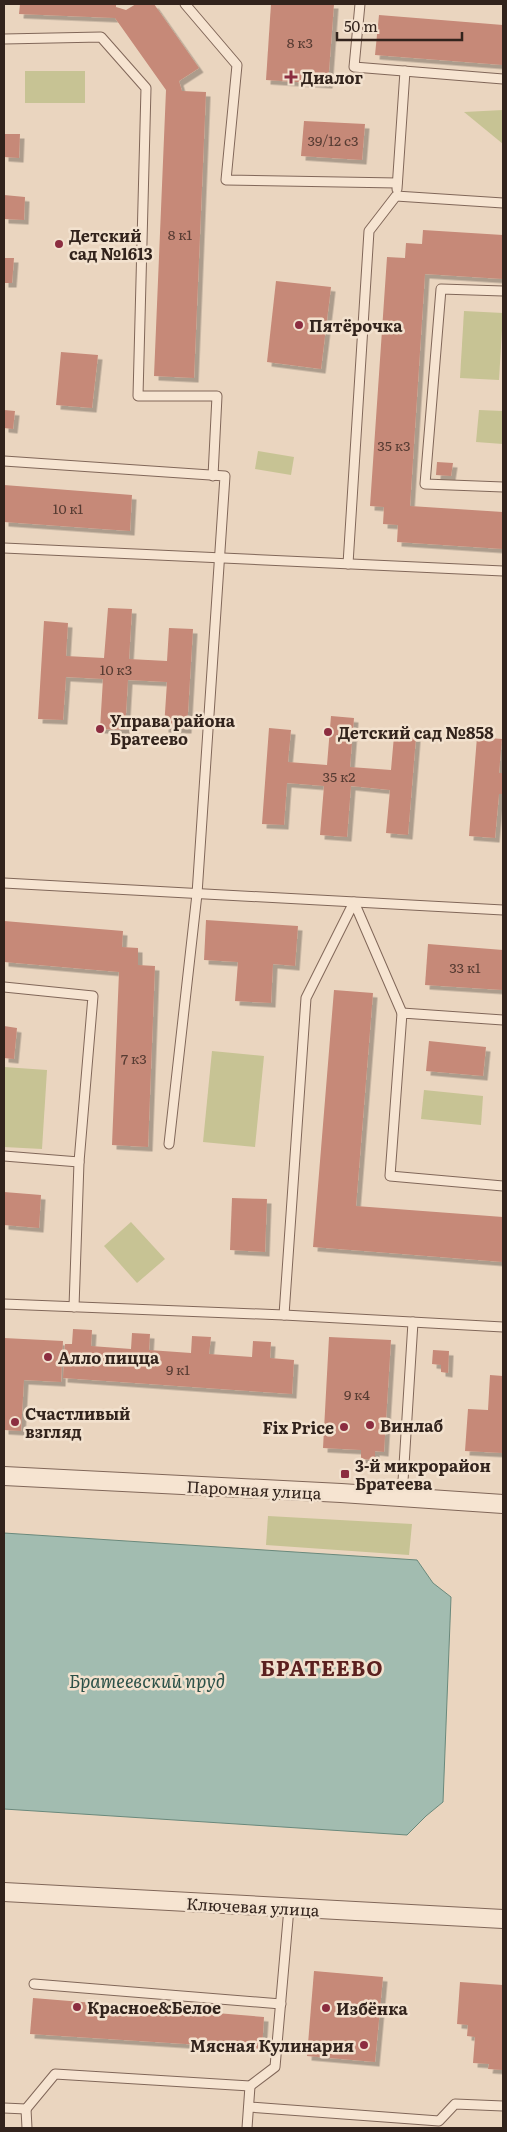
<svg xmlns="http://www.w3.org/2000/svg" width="507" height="2132" font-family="Literata,serif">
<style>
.green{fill:#c7c394}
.water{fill:#a2bcb0;stroke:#6a897c}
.building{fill:#c68978;filter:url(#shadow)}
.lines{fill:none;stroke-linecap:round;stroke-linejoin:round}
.service-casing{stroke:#816759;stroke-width:11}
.minor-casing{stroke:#816759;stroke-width:20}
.service{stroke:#f6e4d1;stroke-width:9}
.minor{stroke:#f6e4d1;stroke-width:18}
.poi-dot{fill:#8c2d40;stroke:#f2e1ce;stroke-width:2}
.labels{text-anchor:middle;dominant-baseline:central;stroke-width:5;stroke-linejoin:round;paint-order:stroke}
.number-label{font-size:14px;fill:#573c33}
.poi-label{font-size:16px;font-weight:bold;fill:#32231c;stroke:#f2e1ce;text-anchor:start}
.street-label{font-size:16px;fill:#32231c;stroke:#f2e1ce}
.water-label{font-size:18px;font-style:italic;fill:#2c5148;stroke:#f2e1ce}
.district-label{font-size:21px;font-weight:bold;letter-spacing:1px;fill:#5b201f;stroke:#f2e1ce}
</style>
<defs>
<filter id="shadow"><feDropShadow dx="4.5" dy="4.5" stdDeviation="0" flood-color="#0004"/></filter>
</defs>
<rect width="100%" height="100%" fill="#ead5bf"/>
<g class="green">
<rect x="25" y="71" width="60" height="32"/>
<polygon points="503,110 503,144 464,112"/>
<polygon points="464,311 503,313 499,380 460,378"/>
<polygon points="479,410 503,411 503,444 476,442"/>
<polygon points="258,451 294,457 291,475 255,469"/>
<polygon points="212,1051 264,1056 255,1147 203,1142"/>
<polygon points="4,1067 47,1070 42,1149 4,1147"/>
<polygon points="424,1090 483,1096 481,1125 421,1119"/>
<polygon points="131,1222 165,1259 137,1283 104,1246"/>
<polygon points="268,1516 412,1524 409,1555 266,1545"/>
</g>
<polygon class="water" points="4,1533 417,1560 433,1583 451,1597 443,1802 426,1816 407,1835 4,1809"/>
<g class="building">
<polygon points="20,4 116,4 116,7 126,10 136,4 154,4 199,68 179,81 182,91 206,92 194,378 154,376 166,90 115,18 19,14"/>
<polygon points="271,4 334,4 328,84 266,80"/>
<polygon points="379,15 503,25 503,65 375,55"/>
<polygon points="304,121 365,124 362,160 301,156"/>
<polygon points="4,134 20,134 19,158 4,157"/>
<polygon points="4,195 25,197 24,220 4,219"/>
<polygon points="423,230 503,235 503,279 425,274 410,506 503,512 503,549 397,542 398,525 383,524 384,507 370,506 387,257 405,258 406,243 422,244"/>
<polygon points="4,258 14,258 12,283 4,283"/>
<polygon points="276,281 331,287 321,369 267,362"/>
<polygon points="61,352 98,355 92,408 56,405"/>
<polygon points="4,410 15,411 13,429 4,428"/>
<polygon points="437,462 453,463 451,476 436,475"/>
<polygon points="4,485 132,495 130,531 4,522"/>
<polygon points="108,608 132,609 129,659 167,661 169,628 193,629 187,729 164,728 167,682 128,680 125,730 100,729 103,679 66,677 63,720 38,719 44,621 68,623 66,656 104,658"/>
<polygon points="331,716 354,718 350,767 391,770 394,736 416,737 408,835 386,833 390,790 351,786 347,837 320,835 324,786 287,783 284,825 262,824 269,728 291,730 288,762 327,765"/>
<polygon points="477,737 502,739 499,773 503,773 503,794 499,794 495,838 469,836"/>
<polygon points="206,920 298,926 295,966 273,964 271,1003 235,1001 238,962 204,960"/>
<polygon points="4,921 123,931 122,947 138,948 138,965 155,966 148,1147 112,1145 119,972 4,962"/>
<polygon points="428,944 503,950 503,990 425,985"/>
<polygon points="334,990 373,993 356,1206 503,1217 503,1262 313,1247"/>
<polygon points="4,1026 17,1028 14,1059 4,1058"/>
<polygon points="429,1041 486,1047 483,1076 426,1071"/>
<polygon points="4,1192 41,1195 39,1228 4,1225"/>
<polygon points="232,1198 267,1199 265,1252 230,1250"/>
<polygon points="73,1329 92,1330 91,1346 131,1349 132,1333 150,1334 149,1350 191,1353 192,1336 211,1337 209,1354 252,1357 253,1341 271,1342 270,1358 294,1360 292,1394 63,1378 65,1344 72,1344"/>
<polygon points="329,1337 391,1340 384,1452 375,1451 375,1460 361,1459 361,1450 323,1448"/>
<polygon points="4,1338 63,1341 61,1382 24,1380 21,1431 4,1430"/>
<polygon points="433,1350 449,1351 448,1373 441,1372 441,1365 432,1364"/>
<polygon points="490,1375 503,1376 503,1453 465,1451 468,1409 488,1410"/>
<polygon points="314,1971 383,1977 375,2062 307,2056"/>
<polygon points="460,1982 503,1985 503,2070 488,2069 489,2064 473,2063 475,2037 467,2036 468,2025 457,2024"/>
<polygon points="33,1998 264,2017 262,2049 30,2034"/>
</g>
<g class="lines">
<defs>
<g id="service">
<polyline points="185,4 237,65 226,180 397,183"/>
<polyline points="360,4 354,67 503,79"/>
<polyline points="4,39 101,37 146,88 138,396 217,396 213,476"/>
<polyline points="397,189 405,71"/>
<polyline points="503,291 441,289 425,484 503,487"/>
<polyline points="4,461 225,476 197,894 169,1144"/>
<polyline points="4,548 503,571"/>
<polyline points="348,564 369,231 396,196 503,203"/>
<polyline points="4,883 503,910"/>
<polyline points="4,987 93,996 79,1162 4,1156"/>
<polyline points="503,1020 402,1013 390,1176 503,1186"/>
<polyline points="4,1304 284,1315 503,1327"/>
<polyline points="74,1307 79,1162"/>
<polyline points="284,1315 306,998 354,902 402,1013"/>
<polyline points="402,1497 413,1322"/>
<polyline points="34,1984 281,2004"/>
<polyline points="249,2107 439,2121 455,2104 503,2106"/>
<polyline points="4,2108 26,2109 55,2074 250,2086 275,2067 289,1908"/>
<polyline points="26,2109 27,2128"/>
<polyline points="247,2128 250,2086"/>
</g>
<g id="minor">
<polyline points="4,1476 341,1493 503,1504"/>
<polyline points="4,1892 503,1919"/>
</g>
</defs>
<use href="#service" class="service-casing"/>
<use href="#minor" class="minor-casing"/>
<use href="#service" class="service"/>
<use href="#minor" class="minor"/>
</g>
<g class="poi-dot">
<path d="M288.5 69.5h5v5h5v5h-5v5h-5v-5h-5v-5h5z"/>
<circle cx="59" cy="244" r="5"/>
<circle cx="299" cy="325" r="5"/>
<circle cx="100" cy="729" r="5"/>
<circle cx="328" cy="732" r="5"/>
<circle cx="48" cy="1357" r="5"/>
<circle cx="15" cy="1422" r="5"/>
<circle cx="370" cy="1425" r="5"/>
<circle cx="344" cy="1427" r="5"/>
<rect x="340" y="1469" width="10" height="10" rx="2.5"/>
<circle cx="77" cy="2007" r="5"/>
<circle cx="326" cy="2008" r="5"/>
<circle cx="364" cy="2045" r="5"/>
</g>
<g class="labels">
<g class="number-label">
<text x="300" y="42">8 к3</text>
<text x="333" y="140">39/12 с3</text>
<text x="180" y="234">8 к1</text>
<text x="394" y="445">35 к3</text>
<text x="68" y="508">10 к1</text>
<text x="116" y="669">10 к3</text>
<text x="339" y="776">35 к2</text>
<text x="465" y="967">33 к1</text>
<text x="134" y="1058">7 к3</text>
<text x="178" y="1369">9 к1</text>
<text x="357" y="1394">9 к4</text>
</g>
<g class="poi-label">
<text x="301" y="77">Диалог</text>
<text x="69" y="235">Детский<tspan x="69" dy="18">сад №1613</tspan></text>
<text x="309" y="325">Пятёрочка</text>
<text x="110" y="720">Управа района<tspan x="110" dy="18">Братеево</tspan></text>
<text x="338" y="732">Детский сад №858</text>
<text x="58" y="1357">Алло пицца</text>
<text x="25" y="1413">Счастливый<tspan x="25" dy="18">взгляд</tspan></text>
<text x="380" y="1425">Винлаб</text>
<text x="334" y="1427" text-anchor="end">Fix Price</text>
<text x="355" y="1465">3-й микрорайон<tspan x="355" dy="18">Братеева</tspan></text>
<text x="87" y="2007">Красное&amp;Белое</text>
<text x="336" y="2008">Избёнка</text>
<text x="354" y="2045" text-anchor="end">Мясная Кулинария</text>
</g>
<g class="street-label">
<text transform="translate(254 1489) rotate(3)">Паромная улица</text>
<text transform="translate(253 1906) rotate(3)">Ключевая улица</text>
</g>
<g class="water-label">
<text x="147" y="1680">Братеевский пруд</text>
</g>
<g class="district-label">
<text x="322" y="1666">БРАТЕЕВО</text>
</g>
</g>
<rect width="507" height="2132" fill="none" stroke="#32231c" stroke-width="10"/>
<path d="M337 32v8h125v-8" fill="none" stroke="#32231c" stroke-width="2.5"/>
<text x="344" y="32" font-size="15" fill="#32231c" stroke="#f2e1ce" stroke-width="4" paint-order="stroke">50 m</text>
</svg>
